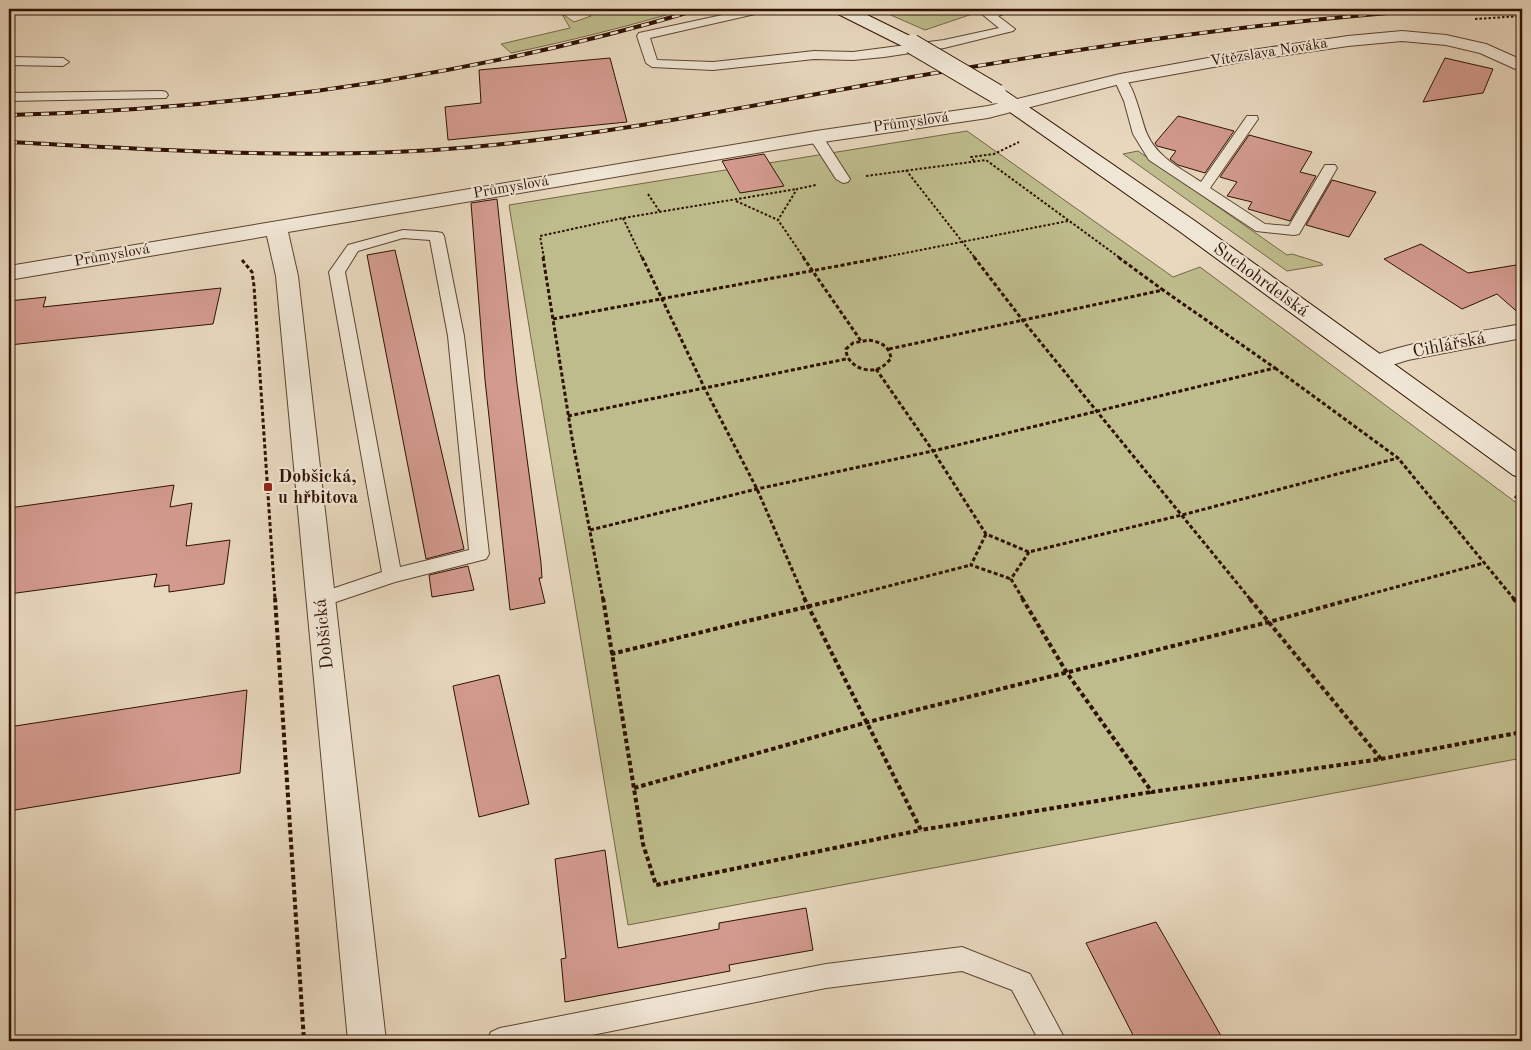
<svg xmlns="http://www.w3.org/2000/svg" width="1531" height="1050" font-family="'Old Standard TT',serif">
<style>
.green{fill:#bebc8c;stroke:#766646}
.building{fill:#d39b8f;stroke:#2f1101}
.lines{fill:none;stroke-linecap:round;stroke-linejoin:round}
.lane-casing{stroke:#5d4330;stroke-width:2}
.street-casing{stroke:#5d4330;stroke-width:2}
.secondary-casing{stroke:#2f1101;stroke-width:2}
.path-far2{stroke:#2f1101;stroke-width:2;stroke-dasharray:2.5 2;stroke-linecap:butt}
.path-far1{stroke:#2f1101;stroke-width:3;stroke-dasharray:4 2.5;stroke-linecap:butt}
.path{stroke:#2f1101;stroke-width:4;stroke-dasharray:4.5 3;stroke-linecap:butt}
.lane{fill:#f0e6d5;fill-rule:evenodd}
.street{fill:#f0e6d5;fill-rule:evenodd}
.secondary{fill:#f0e6d5;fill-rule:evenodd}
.rail-casing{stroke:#2f1101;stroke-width:4}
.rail{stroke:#f0e6d5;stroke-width:2.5;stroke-dasharray:8;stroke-linecap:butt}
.secondary-bridge-casing{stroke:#2f1101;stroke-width:21;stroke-linecap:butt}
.secondary-bridge{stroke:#f0e6d5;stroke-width:19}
.poi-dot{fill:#8f2418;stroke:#f0e6d5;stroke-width:2}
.labels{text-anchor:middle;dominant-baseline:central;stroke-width:4;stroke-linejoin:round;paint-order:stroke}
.far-street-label{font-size:15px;fill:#2f1101;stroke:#f0e6d5}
.street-label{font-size:18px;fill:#2f1101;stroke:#f0e6d5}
.poi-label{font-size:18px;font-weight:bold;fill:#2f1101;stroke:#f0e6d5;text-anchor:start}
</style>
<rect width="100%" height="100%" fill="#e8d8be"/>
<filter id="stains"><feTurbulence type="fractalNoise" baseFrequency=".004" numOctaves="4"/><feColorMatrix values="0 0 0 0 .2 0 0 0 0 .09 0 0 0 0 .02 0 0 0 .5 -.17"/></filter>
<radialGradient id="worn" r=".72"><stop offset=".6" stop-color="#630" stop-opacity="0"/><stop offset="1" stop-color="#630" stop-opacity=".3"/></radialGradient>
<g class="green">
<path d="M559,9H563L564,15L574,22L591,16L583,11V9H596L607,14L619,9H687C629,26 570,41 511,53L501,44L570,28Z"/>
<polygon points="877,9 987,9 925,30"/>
<polygon points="967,131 1173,277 1200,267 1522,507 1522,758 628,925 509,205"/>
<polygon points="1138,151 1287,255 1292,254 1321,263 1323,265 1287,271 1123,154"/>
</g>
<g class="building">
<polygon points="610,58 627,122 448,140 445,107 481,103 479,70"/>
<polygon points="1445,58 1493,69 1483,93 1423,102"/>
<polygon points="1178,116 1234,131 1205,173 1178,165 1170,159 1176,151 1157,146 1155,143"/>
<polygon points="1249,135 1312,152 1300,172 1316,176 1290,221 1248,209 1252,202 1227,196 1237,182 1220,177"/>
<polygon points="764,154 784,186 740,193 722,161"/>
<polygon points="1332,180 1376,192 1349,237 1306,225"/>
<polygon points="497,199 517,384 541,563 542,578 539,578 545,603 510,610 485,380 471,203"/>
<polygon points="1421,244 1468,273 1522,264 1522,316 1497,294 1462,309 1384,259"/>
<polygon points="395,250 464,549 426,559 367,255"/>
<polygon points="221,288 213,324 9,345 9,301 46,297 43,307"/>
<polygon points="174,485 170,507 192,503 186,546 230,540 224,584 169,592 169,585 154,587 157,574 9,594 9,508"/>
<polygon points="468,566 474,590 432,597 429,575"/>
<polygon points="499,675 529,804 479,817 453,686"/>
<polygon points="247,690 240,773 9,811 9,727"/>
<polygon points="605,850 618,948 719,929 719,923 806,908 813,950 729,965 730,971 565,1002 561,959 566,958 555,859"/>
<polygon points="1156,922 1224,1041 1136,1041 1086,943"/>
</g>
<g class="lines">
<defs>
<g id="lane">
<polygon points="750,9 770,9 764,12 650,38 657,60 713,62 814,51 853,52 944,40 999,28 983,15 996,9 1012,9 1010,11 998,16 1015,29 1013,31 944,48 884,57 853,60 814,59 713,70 652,67 646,63 637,36 639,33"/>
<polygon points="9,57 63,58 69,62 63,66 9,65"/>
<path d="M1120,75C1134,79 1141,121 1147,134C1157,157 1180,168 1201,182L1247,116H1257L1258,119L1210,188L1265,224L1289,226L1325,165H1335L1337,168L1299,234L1294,235L1256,231L1149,160L1133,134L1124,101L1114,79Z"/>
<polygon points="162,91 166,92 168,95 166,98 9,101 9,93"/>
<polygon points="816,133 823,137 850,179 848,182 843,183 836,179 809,137"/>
<path d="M403,230L437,232L442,233L444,236L464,336L489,554L486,559L395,582L321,607L314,605L311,600L314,595L382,572L329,272L348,245ZM403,238L430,240L448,336L469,550L400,567L345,272L358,251Z"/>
<polygon points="962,947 1030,974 1066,1041 1039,1041 1012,990 962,971 826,988 562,1041 487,1041 491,1032 500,1028 826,964"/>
</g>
<g id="street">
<polygon points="1402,31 1446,35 1486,44 1522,60 1522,72 1480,53 1446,45 1402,41 1348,46 1252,60 1120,84 988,118 816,143 288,232 298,276 386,1041 348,1041 276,276 267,236 9,280 9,266 816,131 988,106 1120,74 1252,50 1348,36"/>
<path d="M1522,324V338L1408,360L1376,370L1367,368L1364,363C1375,346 1496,329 1522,324Z"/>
</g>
<g id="secondary">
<polygon points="834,9 855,9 918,40 921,44 918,48 912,49 906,48 836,13"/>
<polygon points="997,88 1004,90 1195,221 1522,456 1522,478 1513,475 1179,231 990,98 988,94 990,90"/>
</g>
</defs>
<use href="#lane" class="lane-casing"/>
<use href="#street" class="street-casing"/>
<use href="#secondary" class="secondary-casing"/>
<g class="path-far2">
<polyline points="1475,19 1522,16"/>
<polyline points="974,161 971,157 994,154 1019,142"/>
<polyline points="906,170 975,258"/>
<polyline points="866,176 986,160 1120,258"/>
<polyline points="648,194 660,212"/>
<polyline points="736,201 778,220"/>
<polyline points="623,218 642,258"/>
<polyline points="544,258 540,236 623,218 797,189"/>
<polyline points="804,258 778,220 797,189 816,185"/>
<polyline points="880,258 1068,221"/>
</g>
<g class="path-far1">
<polyline points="543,257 572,438 603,599"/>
<polyline points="642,257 704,387 757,489 805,599"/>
<polyline points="803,257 861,341"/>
<polyline points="974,257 1024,322 1250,599"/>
<polyline points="242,260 252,272 254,286 275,599"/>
<polyline points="553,319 886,257"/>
<path d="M869,340C880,342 890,346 891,359C888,361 885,365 882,367C868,375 846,366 846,349L853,343Z"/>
<polyline points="889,349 1163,290 1118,257"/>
<polyline points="1275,368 1398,458 1514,599"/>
<polyline points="876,369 933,451 986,534 1029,552 1182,515 1398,458"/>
<polyline points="568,416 846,359"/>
<polyline points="1515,496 1522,502"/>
<polyline points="590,530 757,489 933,451 1275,368 1163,290"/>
<polyline points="986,534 971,565 1011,579"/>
<polyline points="838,599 971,565"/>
<polyline points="1023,599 1011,579 1029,552"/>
<polyline points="1352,599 1484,563"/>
</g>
<g class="path">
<polyline points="275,598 304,1041"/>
<polyline points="603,598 643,844 656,885 921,830"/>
<polyline points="804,598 921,830 1151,792"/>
<polyline points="1022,598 1067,673 1152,792 1381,759 1249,598"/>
<polyline points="1513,598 1522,609"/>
<polyline points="611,654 843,598"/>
<polyline points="1381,759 1522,732"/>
<polyline points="634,788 868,722 1269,622 1356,598"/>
</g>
<use href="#lane" class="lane"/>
<use href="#street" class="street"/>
<use href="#secondary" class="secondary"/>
<defs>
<g id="rail">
<path d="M9,115C243,109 476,76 700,9"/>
<path d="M9,142C164,150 317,161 472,147C616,134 758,104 900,79C1079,48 1257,22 1438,9"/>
</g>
</defs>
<use href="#rail" class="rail-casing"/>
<use href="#rail" class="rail"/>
<defs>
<polyline id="secondary-bridge" points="912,44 997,94"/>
</defs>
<use href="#secondary-bridge" class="secondary-bridge-casing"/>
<use href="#secondary-bridge" class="secondary-bridge"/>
</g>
<rect class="poi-dot" x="263" y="482" width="10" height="10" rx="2.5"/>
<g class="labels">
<g class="far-street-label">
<text transform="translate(1269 53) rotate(-9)">Vítězslava Nováka</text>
<text transform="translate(911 123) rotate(-8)">Průmyslová</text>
<text transform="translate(511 188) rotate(-10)">Průmyslová</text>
<text transform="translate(112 256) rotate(-10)">Průmyslová</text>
</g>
<g class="street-label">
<text transform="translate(1261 280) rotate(36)">Suchohrdelská</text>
<text transform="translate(1449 345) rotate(-11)">Cihlářská</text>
<text transform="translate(324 634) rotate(-96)">Dobšická</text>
</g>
<g class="poi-label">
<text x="278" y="477">Dobšická,<tspan x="278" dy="21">u hřbitova</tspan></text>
</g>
</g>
<rect width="1531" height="1050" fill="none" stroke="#e8d8be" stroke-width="30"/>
<rect x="10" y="10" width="1511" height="1030" fill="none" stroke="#2f1101" stroke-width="2.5"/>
<rect x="15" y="15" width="1501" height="1020" fill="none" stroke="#2f1101"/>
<rect width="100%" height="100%" filter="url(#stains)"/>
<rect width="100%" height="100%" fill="url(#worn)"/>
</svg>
